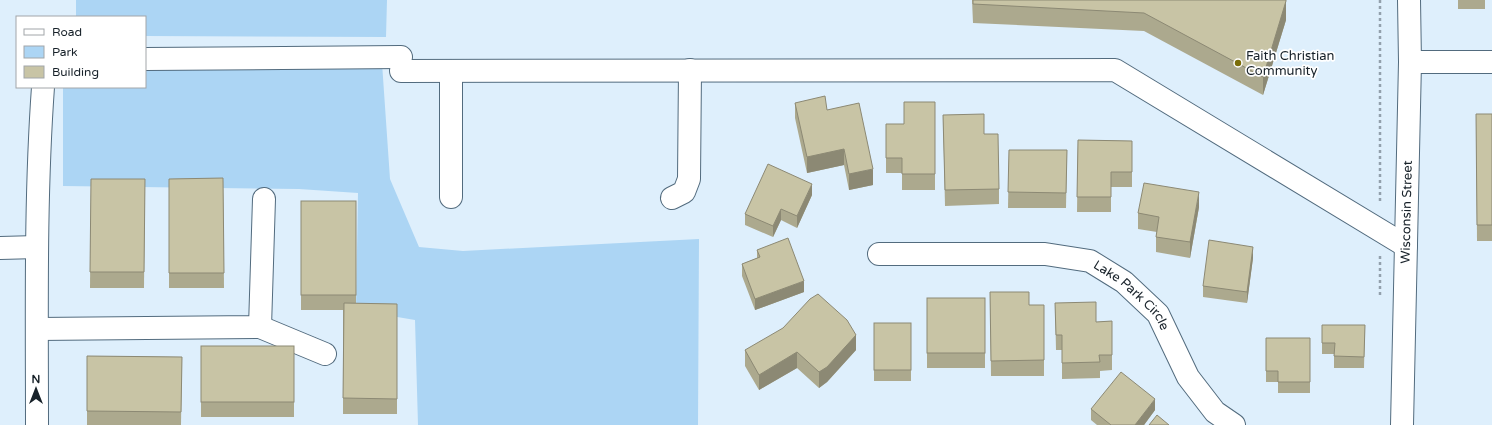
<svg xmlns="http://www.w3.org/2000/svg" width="1492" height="425" font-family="'Varela Round',sans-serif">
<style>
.green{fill:#acd5f4}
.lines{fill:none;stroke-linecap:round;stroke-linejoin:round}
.minor-casing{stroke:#526b7e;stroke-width:24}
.path{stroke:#92a0ac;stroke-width:2.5;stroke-dasharray:3 3;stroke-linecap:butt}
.minor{stroke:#fff;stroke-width:22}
.wall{fill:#aca98e}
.shaded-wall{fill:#8c8974}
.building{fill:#c8c4a5;stroke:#8c8974}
.poi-dot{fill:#7a6d08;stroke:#fff;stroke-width:1.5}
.labels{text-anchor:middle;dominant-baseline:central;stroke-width:3.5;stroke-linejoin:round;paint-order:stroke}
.poi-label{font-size:13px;fill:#172129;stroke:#fff;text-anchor:start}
.street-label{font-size:13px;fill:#172129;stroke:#fff}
</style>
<rect width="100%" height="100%" fill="#deeffc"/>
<g class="green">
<polygon points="76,0 387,0 386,37 145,36 145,17 76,17"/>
<polygon points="145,60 382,63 390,179 419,247 463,251 699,239 698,425 418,425 415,320 356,310 358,193 299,189 63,186 63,87 145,87"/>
</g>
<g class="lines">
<defs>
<g id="minor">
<polyline points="145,59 401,57"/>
<polyline points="1410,62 1492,62"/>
<polyline points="401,71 1115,70 1406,246"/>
<polyline points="451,71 451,197"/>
<polyline points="672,198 684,192 689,179 690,70"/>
<polyline points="0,248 37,247"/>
<path id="s1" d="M879,254H1045L1090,261L1124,282L1158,314L1188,377L1215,412L1234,425"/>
<polyline points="260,327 325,354"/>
<polyline points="37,329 260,327 264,199"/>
<path d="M37,425C37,312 35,199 43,87"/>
<path id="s2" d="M1402,425L1410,62L1409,0"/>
</g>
</defs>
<use href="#minor" class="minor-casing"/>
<g class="path">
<polyline points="1380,0 1380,203"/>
<polyline points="1380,256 1380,297"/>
</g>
<use href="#minor" class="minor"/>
</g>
<g class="wall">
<polygon points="972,0 1286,0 1286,20 1263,95 1144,31 973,23"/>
<rect x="1458" y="0" width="27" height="9"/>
<polygon points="935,102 935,190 902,190 902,173 886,173 886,124 904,124"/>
<polygon points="795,103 827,110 873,185 849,190 844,165 807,173 795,118"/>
<polygon points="1476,114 1492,114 1492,241 1477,241"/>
<polygon points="943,115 984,134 999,189 999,204 945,206"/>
<polygon points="1078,140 1132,141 1132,187 1111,187 1111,212 1077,212"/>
<polygon points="1009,150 1067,150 1066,208 1008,208"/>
<polygon points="223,178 224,288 169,288 169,179"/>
<polygon points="91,179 145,179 144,288 90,288"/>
<polygon points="812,195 797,228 781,220 773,237 745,225 745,214"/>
<polygon points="301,201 356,201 356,303 397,304 397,414 343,414 343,310 301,310"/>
<polygon points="1199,207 1190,258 1156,252 1156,237 1157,232 1138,229 1138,213"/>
<polygon points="757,250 804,292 755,310 742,276 742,264 757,258"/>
<polygon points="1253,258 1247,303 1203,297 1203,286"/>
<polygon points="990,292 1029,305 1044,305 1044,376 991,376"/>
<rect x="927" y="298" width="58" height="70"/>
<polygon points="1055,303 1096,322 1112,321 1112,370 1100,371 1100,378 1062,379 1062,350 1056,350"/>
<rect x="874" y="323" width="37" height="58"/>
<polygon points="1322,325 1365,325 1364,368 1334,368 1334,354 1322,354"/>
<polygon points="1266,338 1310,338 1310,393 1278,393 1278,382 1266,382"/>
<rect x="201" y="346" width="93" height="71"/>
<polygon points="745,350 856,350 827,382 819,388 797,368 759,390 745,366"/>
<polygon points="87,356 182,357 181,425 87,425"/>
<polygon points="1091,409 1155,410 1144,425 1097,425 1091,420"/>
</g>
<g class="shaded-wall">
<polygon points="1286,1 1286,20 1263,95 1263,77"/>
<polygon points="844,149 844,165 807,173 807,157"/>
<polygon points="873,169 873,185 849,190 849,174"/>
<polygon points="812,184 812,195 797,228 797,216"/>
<polygon points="1199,192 1199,207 1190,258 1190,242"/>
<polygon points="781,209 781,220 773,237 773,226"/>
<polygon points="1253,247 1253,258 1247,303 1247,292"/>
<polygon points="804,281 804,292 755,310 755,299"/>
<polygon points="856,335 856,350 827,382 819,388 819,372"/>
<polygon points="797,352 797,368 759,390 759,375"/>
<polygon points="1155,399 1155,410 1144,425 1135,425"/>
</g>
<g class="building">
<polygon points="973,0 1286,0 1286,1 1263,77 1144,13 973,4"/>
<polygon points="825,96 827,110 859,103 873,169 849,174 844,149 807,157 795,103"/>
<polygon points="904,102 935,102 935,174 902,174 902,158 886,158 886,124 904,124"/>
<polygon points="984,114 984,134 998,134 999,189 945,190 943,115"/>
<polygon points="1476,114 1492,114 1492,225 1477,225"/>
<polygon points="1078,140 1132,141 1132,172 1111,172 1111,197 1077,197"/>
<polygon points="1009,150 1067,150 1066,193 1008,192"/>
<polygon points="768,164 812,184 797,216 781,209 773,226 745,214"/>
<polygon points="223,178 224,273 169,273 169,179"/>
<polygon points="91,179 145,179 144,272 90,272"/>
<polygon points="1144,183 1199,192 1190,242 1156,237 1159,217 1138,213"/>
<rect x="301" y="201" width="55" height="94"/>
<polygon points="788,238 804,281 755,299 742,264 760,257 757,250"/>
<polygon points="1209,240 1253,247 1247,292 1203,286"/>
<polygon points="990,292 1029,292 1029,305 1044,305 1044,360 991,361"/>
<polygon points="818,294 847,320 856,335 827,367 819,372 797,352 759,375 745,350 783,328 810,299"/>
<rect x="927" y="298" width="58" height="55"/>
<polygon points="1096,302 1096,322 1112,321 1112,355 1099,355 1100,362 1062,363 1062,335 1056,335 1055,303"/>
<polygon points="344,303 397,304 397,399 343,398"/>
<rect x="874" y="323" width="37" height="47"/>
<polygon points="1322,325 1365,325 1364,357 1334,356 1335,343 1322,343"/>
<polygon points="1266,338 1310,338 1310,382 1278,382 1278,371 1266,371"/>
<rect x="201" y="346" width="93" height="56"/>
<polygon points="87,356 182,357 181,412 87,411"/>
<polygon points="1121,372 1155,399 1135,425 1111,425 1091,409"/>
<polygon points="1157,415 1169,425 1149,425"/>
</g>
<circle class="poi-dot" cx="1238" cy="63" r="4"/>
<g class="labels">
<g class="poi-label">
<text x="1246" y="56">Faith Christian<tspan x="1246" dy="15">Community</tspan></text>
</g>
<g class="street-label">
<text stroke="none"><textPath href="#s2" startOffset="213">Wisconsin Street</textPath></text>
<text stroke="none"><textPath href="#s1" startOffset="266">Lake Park Circle</textPath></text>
</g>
</g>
<rect x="16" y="16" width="130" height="72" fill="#ffffff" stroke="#a2a6a9"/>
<rect x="24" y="29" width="20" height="6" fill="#ffffff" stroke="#a2a6a9"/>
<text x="52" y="36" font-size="12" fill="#172129">Road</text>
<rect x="24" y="46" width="20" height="12" fill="#acd5f4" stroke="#a2a6a9"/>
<text x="52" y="56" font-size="12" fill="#172129">Park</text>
<rect x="24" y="66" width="20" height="12" fill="#c8c4a5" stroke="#a2a6a9"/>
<text x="52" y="76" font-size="12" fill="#172129">Building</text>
<g transform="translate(36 389)" stroke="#ffffff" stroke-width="3" paint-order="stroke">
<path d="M0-3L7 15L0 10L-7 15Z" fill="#172129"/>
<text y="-6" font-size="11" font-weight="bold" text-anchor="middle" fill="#172129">N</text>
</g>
</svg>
